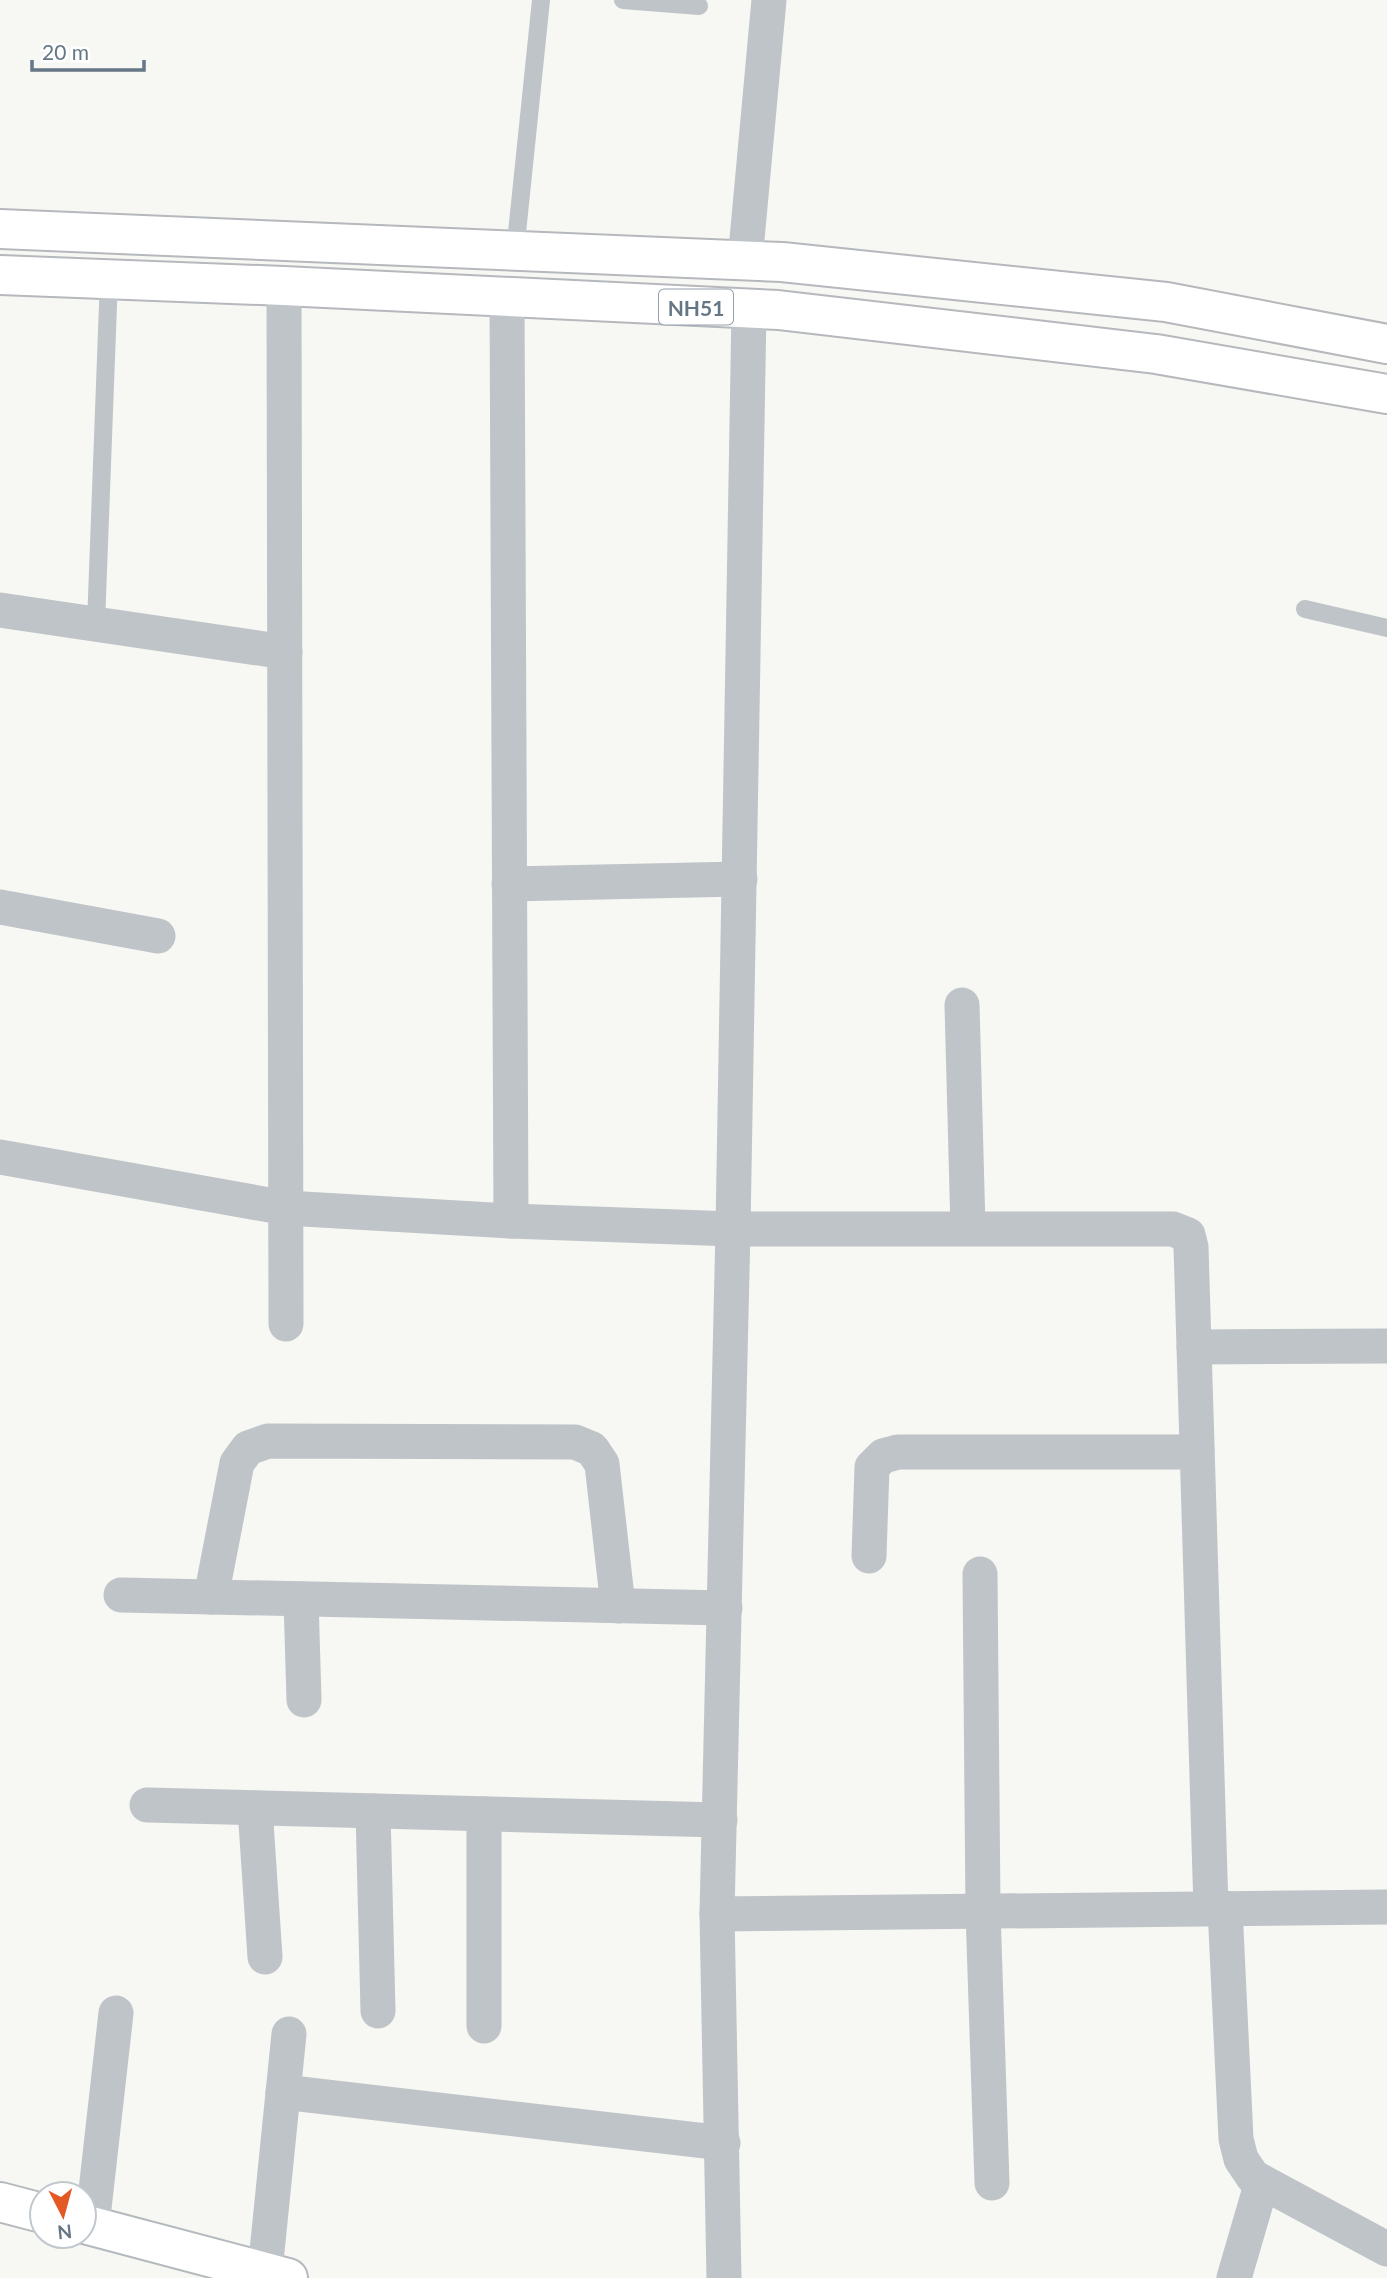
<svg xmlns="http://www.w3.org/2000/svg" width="1387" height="2278" font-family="Lato,sans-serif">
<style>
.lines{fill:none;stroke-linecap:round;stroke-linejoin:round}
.secondary-casing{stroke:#b4b9be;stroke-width:42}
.highway-casing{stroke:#b5b8bc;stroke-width:42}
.lane{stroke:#bfc4c8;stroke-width:18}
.street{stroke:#bfc4c8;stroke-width:35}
.secondary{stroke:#fff;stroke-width:38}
.highway{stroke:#fff;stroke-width:38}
.labels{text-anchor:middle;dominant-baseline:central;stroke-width:7;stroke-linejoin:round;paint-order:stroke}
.shield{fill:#fff;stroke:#939faa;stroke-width:2}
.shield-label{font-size:21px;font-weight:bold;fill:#657685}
</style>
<rect width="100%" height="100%" fill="#f7f7f3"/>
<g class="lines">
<defs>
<g id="secondary">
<polyline points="0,2202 42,2213"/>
<polyline points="84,2224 288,2278"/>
</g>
<g id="highway">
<polyline points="0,229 782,262 1166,302 1387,344"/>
<polyline points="0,275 284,286 778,310 1156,354 1387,394"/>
</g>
</defs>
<use href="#secondary" class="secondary-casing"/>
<use href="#highway" class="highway-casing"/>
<g class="lane">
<polyline points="623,0 699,6"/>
<polyline points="515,252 541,0"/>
<polyline points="1305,609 1387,628"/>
<polyline points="96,624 109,278"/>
</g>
<g class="street">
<polyline points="745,261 769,0"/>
<polyline points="284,286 286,1324"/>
<polyline points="507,297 511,1221"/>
<polyline points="0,610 285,652"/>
<polyline points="509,884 740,879"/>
<polyline points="0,907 158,936"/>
<polyline points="962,1005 968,1228"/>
<polyline points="0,1157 286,1208 511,1221 733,1229 1173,1229 1188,1235 1191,1247 1211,1909"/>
<polyline points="1194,1347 1387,1346"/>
<polyline points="869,1556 872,1467 883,1456 898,1452 1197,1452"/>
<polyline points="980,1574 983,1911 992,2183"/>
<polyline points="121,1595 725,1608"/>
<polyline points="211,1597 237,1463 248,1448 268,1441 575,1442 592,1449 602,1464 618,1606"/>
<polyline points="301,1599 304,1700"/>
<polyline points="147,1805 720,1820"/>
<polyline points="255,1808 265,1957"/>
<polyline points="373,1811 378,2011"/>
<polyline points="484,1814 484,2026"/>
<polyline points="1225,1908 1236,2139 1241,2159 1253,2177 1387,2249"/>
<polyline points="717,1914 1387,1907"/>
<polyline points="283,2092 723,2143"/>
<polyline points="92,2226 116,2013"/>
<polyline points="265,2271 289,2034"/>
<polyline points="724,2278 717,1914 733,1229 749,309"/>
<polyline points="1234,2278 1262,2182"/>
</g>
<use href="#secondary" class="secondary"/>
<use href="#highway" class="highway"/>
</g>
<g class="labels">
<rect class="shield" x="659" y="289.5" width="74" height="35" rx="5"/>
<g class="shield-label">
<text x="696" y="307">NH51</text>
</g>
</g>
<g transform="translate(63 2215) rotate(174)"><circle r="33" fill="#ffffff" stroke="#c1c8ce" stroke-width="2"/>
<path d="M0-5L12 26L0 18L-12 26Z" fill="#e45826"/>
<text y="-10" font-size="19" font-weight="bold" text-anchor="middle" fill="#657685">N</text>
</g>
<path d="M32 60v10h112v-10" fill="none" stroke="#657685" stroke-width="3.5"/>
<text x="42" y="60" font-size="21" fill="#657685" stroke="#ffffff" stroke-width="5" paint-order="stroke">20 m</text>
</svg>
